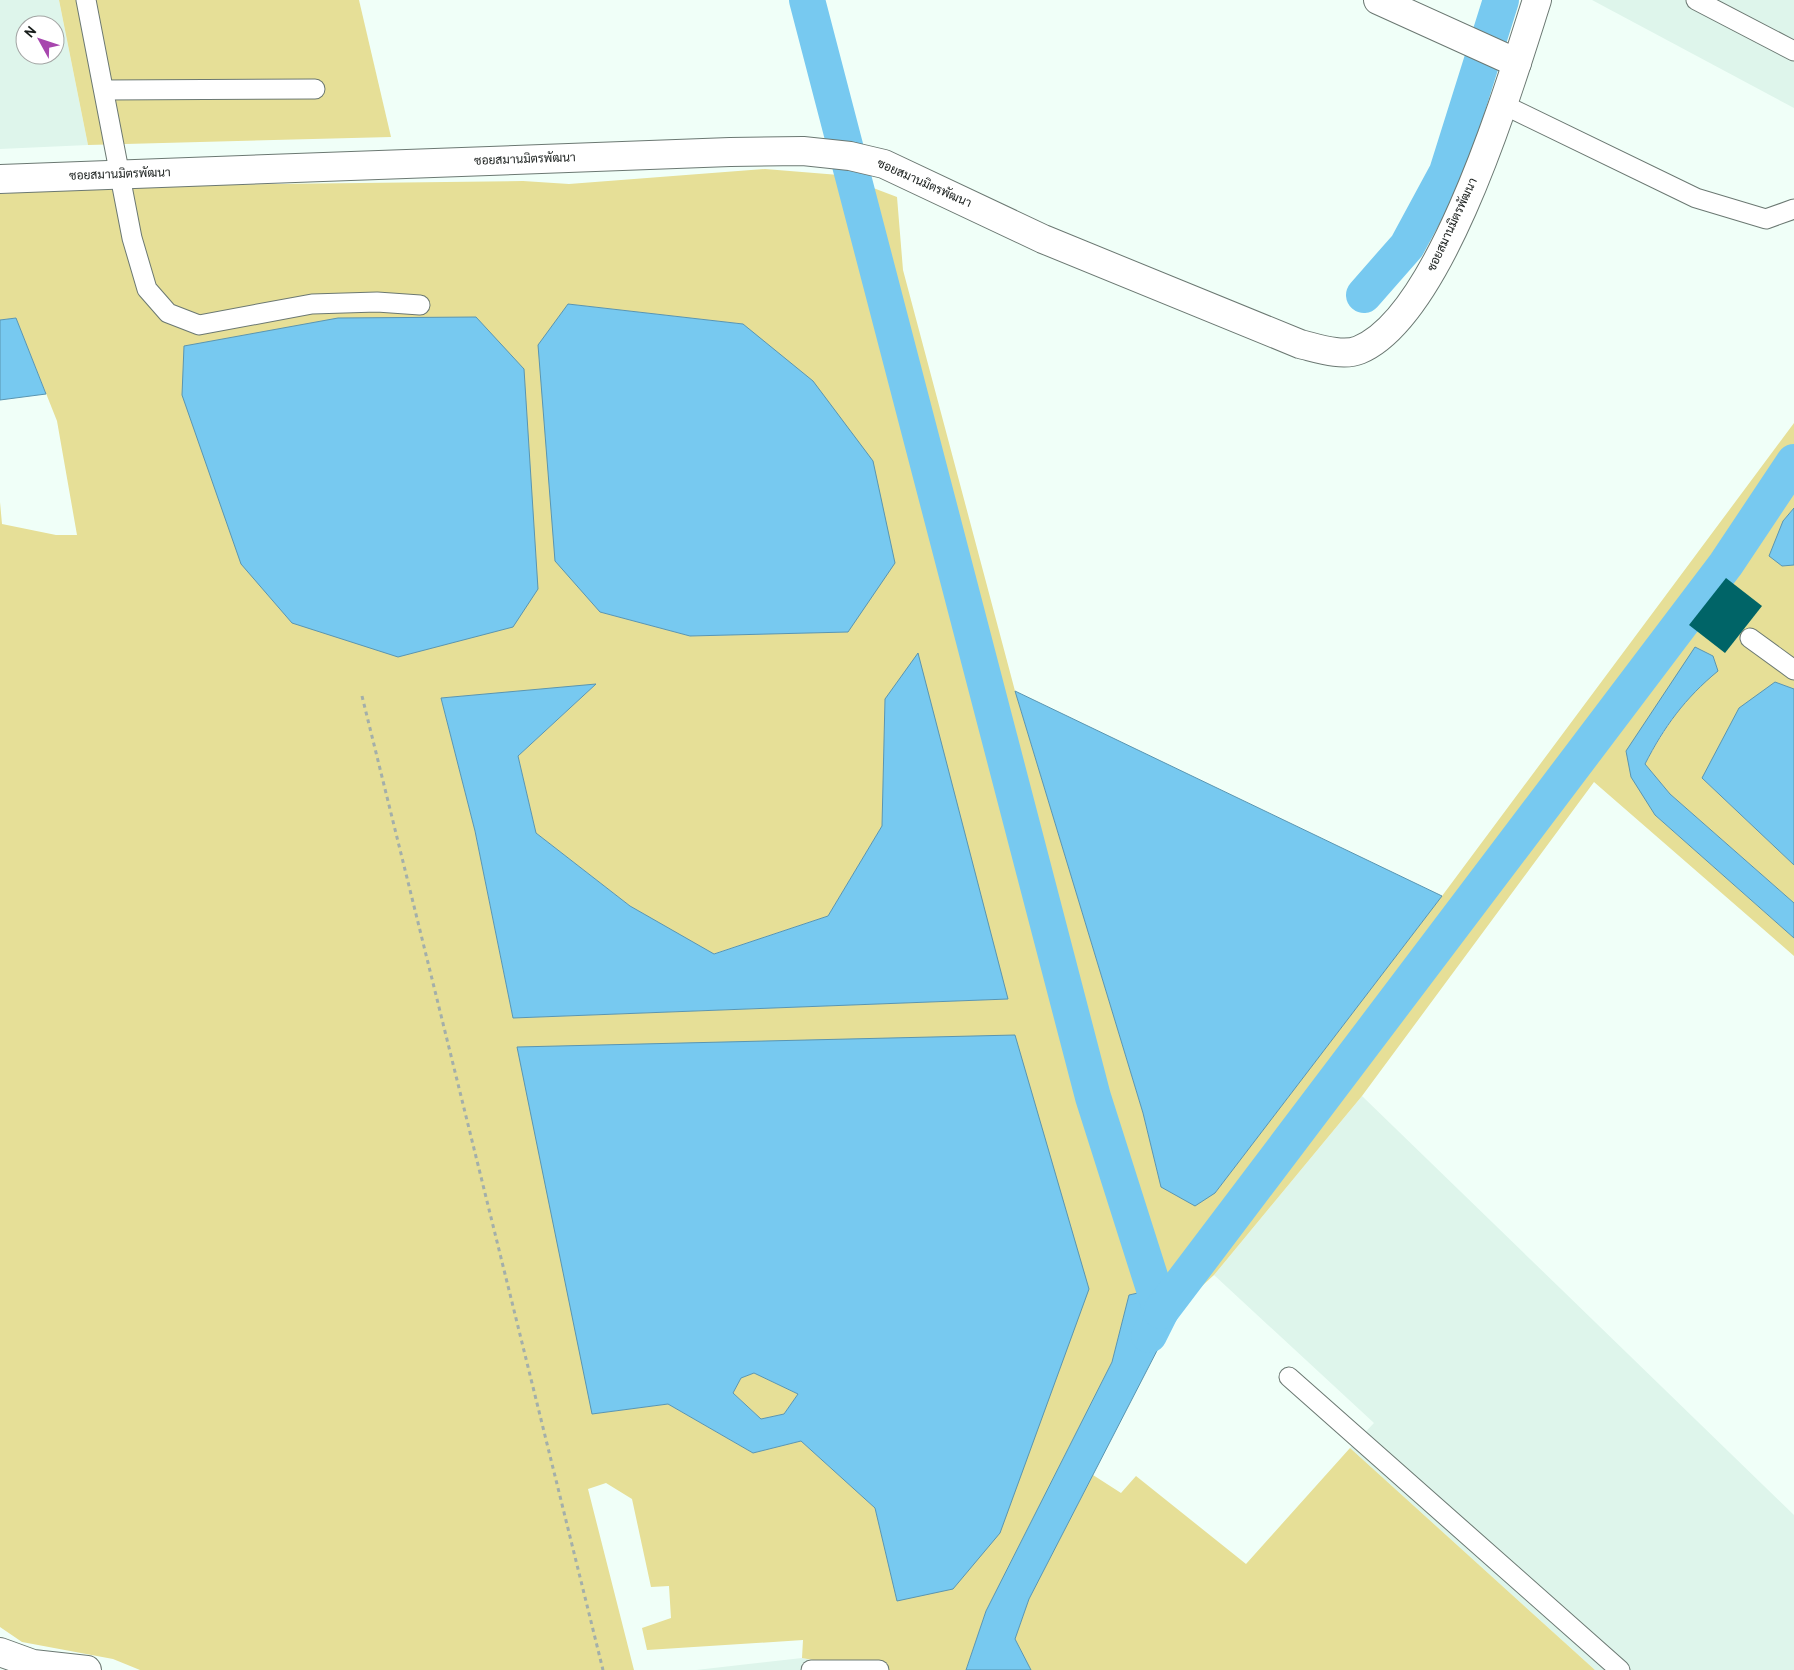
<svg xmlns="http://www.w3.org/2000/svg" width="1794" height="1670" font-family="Overpass,Sarabun,sans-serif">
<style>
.built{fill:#def5eb;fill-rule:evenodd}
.green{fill:#e6df97;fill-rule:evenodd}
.water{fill:#77c9f0;stroke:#5a95b0;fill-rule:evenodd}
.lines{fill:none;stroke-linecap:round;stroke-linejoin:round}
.canal{stroke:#77c9f0;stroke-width:36}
.building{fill:#006467}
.lane-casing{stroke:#6b7872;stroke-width:21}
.street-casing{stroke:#6b7872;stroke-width:30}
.path{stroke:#a3afaa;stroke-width:3;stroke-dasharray:4 4;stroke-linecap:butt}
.lane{stroke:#fff;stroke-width:19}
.street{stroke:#fff;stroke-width:28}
.labels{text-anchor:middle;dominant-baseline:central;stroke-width:5;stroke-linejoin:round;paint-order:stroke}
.street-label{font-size:12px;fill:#181d1b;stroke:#fff}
</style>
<rect width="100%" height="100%" fill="#f0fff8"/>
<g class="built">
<path d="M0,0H59L88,145L0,149ZM25,25H55V55H25Z"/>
<polygon points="1592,0 1794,0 1794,108"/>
<polygon points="1362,1096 1794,1515 1794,1670 1595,1670 1350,1448 1374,1423 1214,1275"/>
<polygon points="802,1658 868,1670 696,1670"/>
</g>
<g class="green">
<polygon points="59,0 359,0 391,137 88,145"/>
<path d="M765,169L839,175L897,197L903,270L1015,691L1143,1113L1161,1187L1215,1193L1442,896L1794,423V508L1783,521L1782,566L1794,565V689L1775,682L1702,778L1794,865V903L1670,794L1645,764C1666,726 1684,699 1717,671L1713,656L1695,648L1626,752L1655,815L1794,938V956L1594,782L1362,1096L1214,1275L1180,1306L1164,1287L1129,1295L1112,1362L986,1611L966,1670H868L802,1658L803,1640L647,1650L642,1628L671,1618L669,1586L651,1587L632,1499L606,1483L588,1489L634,1670H140L113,1659L22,1642L0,1627V502L2,524L56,535H77L57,421L16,318L0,320V194L103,186L523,181L569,184ZM567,304L743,324L848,632L690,636L600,612ZM595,685L518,756L536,833L630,906L713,954L828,916L882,826L885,699L1008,999L513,1018L475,831L441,698ZM1016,1035L897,1600L875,1508L801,1441L753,1453L668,1404L592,1414Z"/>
<polygon points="754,1373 798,1394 784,1414 761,1419 733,1393 741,1378"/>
<polygon points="1350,1448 1595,1670 1031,1670 1015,1639 1029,1599 1093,1475 1121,1493 1136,1476 1246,1564"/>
</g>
<g class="water">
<polygon points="568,304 743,324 813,381 873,461 895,563 848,632 690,636 600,612 555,561 538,345"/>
<polygon points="476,317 524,369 538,589 513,627 398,657 292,623 241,564 182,395 184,346 338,318"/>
<polygon points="16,318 46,394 0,400 0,320"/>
<polygon points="1794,508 1794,565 1782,566 1769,556 1783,521"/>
<path d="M1695,647L1713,656L1718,671C1685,698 1664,727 1645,764L1670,794L1794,903V938L1655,815L1631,777L1626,751Z"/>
<polygon points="918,653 1008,999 513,1018 475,831 441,698 596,684 518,756 536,833 630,906 714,954 828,916 882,826 885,699"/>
<polygon points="1775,682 1794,689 1794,865 1702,778 1739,708"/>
<polygon points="1015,691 1442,896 1215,1193 1195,1206 1161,1187 1143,1113"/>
<path d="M1015,1035L1089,1289L1000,1533L953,1589L897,1601L875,1508L801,1441L753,1453L668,1404L592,1414L517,1047ZM754,1373L798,1394L784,1414L761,1419L733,1393L741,1378Z"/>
<polygon points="1164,1287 1180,1306 1029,1599 1015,1639 1031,1670 966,1670 986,1611 1112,1362 1129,1295"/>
</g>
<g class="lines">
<g class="canal">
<polyline points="807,0 1093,1097 1161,1311 1149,1335"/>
<polyline points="1364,295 1407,246 1447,172 1501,0"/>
<polyline points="1161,1311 1726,564 1794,462"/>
</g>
</g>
<polygon class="building" points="1726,578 1762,606 1725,653 1689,625"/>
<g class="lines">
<defs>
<g id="lane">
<polyline points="86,0 132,238 147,289 168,313 199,325 312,304 377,302 420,305"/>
<polyline points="1696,0 1794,51"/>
<polyline points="104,90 315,89"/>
<polyline points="1502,104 1696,198 1766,219 1794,209"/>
<polyline points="1750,638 1794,670"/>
<polyline points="1289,1377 1620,1670"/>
<polyline points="811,1670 879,1670"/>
</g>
<g id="street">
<polyline points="1378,0 1517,63"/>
<path d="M0,179L730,152L803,151L850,156L884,164L1043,239L1300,344C1317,348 1342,357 1359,350C1442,316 1510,84 1537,0"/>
<polyline points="0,1652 33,1664 87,1670"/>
</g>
</defs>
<use href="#lane" class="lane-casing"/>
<use href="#street" class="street-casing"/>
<polyline class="path" points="362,696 603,1670"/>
<use href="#lane" class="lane"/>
<use href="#street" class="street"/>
</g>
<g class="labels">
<g class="street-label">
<text transform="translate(525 160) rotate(-2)">ซอยสมานมิตรพัฒนา</text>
<text transform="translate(120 175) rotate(-2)">ซอยสมานมิตรพัฒนา</text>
<text transform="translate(924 184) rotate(24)">ซอยสมานมิตรพัฒนา</text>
<text transform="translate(1453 225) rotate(-65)">ซอยสมานมิตรพัฒนา</text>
</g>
</g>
<g transform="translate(40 40) rotate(310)"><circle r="24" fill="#ffffff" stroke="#a3a5a4"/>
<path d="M0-4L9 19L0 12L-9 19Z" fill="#a746ae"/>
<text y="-8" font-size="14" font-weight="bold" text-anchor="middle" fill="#181d1b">N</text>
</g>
</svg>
